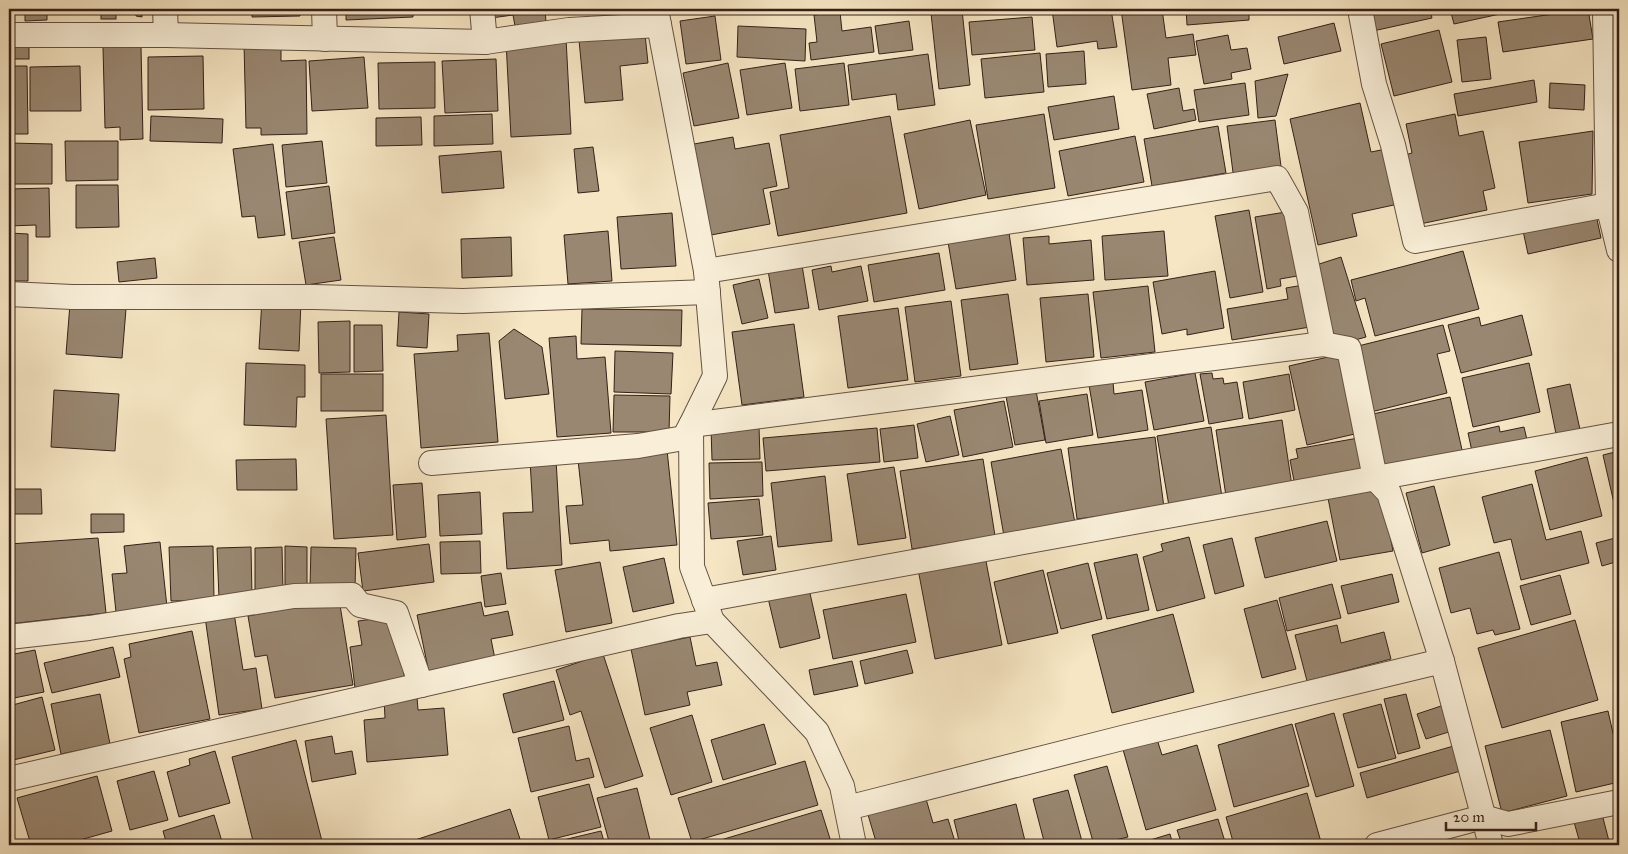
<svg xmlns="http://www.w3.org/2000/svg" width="1628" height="854" font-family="'IM FELL Great Primer',serif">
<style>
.building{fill:#998771;stroke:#342119}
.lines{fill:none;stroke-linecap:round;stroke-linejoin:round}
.minor-casing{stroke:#645244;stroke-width:26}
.minor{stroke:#f9efd8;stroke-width:24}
</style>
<rect width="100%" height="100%" fill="#f6e6c3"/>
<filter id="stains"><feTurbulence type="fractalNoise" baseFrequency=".004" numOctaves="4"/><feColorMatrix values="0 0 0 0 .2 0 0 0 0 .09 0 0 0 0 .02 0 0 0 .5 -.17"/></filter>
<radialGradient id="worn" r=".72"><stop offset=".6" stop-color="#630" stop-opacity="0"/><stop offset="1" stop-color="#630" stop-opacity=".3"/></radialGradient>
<g class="building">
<polygon points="25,9 47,9 47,20 25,21"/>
<rect x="101" y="9" width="15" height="10"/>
<polygon points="136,9 142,9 142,17 136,16"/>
<polygon points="252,9 299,9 300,16 252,17"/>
<polygon points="346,9 413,9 413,17 346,20"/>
<polygon points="490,9 545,9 546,22 515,26 513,15 491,18"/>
<polygon points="593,9 613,9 594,13"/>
<polygon points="1052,9 1111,9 1117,47 1098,49 1097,41 1057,47"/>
<polygon points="1121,9 1162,9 1166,38 1193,34 1196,55 1168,58 1171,85 1132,90"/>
<polygon points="1186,9 1249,9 1249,20 1187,25"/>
<polygon points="1266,9 1289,9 1267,14"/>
<polygon points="1368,9 1430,9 1432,18 1373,31"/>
<polygon points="1450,9 1523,9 1454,24"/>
<polygon points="1588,9 1593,39 1503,52 1498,22"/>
<polygon points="962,10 970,85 939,89 931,13"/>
<polygon points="840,12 842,31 871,27 874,52 811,60 809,43 817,42 814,15"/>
<polygon points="715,16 721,60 686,64 680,21"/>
<polygon points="1032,17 1035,50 972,55 969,22"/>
<polygon points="909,21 913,50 879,54 875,26"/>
<polygon points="1334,23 1341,51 1284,64 1278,37"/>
<polygon points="738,26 806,29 805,61 737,57"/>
<polygon points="1439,30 1452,82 1394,96 1381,44"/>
<polygon points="645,34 648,63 620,66 623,100 585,103 579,40"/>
<polygon points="1228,35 1231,50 1247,48 1251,69 1231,73 1232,79 1204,84 1196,41"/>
<polygon points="1486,37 1491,79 1462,82 1457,40"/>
<polygon points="566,38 571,134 511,137 506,42"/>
<rect x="9" y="39" width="20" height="20"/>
<polygon points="281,42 281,61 306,60 307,134 261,135 261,128 246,128 244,43"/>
<polygon points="103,47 141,47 143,139 120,140 120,127 105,128"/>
<polygon points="1084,51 1086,84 1048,87 1046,54"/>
<polygon points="1040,53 1044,92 985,98 981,59"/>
<polygon points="928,54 935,105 898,110 896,94 852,100 848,65"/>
<polygon points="203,56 204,109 148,110 148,57"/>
<polygon points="364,57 368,108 312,111 309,61"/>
<polygon points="496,59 498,111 445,113 442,61"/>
<polygon points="435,62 435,108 379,109 378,63"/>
<polygon points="728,63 739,118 694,126 683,73"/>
<polygon points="785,63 792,108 747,115 740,70"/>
<polygon points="844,63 849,105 800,111 795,69"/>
<polygon points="9,66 27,66 28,134 9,134"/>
<polygon points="80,66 81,111 30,111 30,67"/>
<polygon points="1288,74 1276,116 1258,118 1255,81"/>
<polygon points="1534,80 1537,102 1458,116 1454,94"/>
<polygon points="1245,83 1249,115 1199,122 1194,90"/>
<polygon points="1550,83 1585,85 1584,110 1549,108"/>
<polygon points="1179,88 1183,111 1194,109 1196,120 1154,129 1147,94"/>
<polygon points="1114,96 1119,129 1054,140 1048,107"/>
<polygon points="1360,103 1371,152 1391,148 1403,203 1352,214 1357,236 1318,245 1290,119"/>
<polygon points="492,114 493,144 434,146 434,116"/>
<polygon points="1044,114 1055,188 988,199 976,125"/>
<polygon points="1455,114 1459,136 1483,131 1495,188 1483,191 1487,210 1420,224 1405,155 1412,153 1406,124"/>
<polygon points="151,116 223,119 222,143 150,141"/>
<polygon points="890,116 907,213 778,236 770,192 789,188 780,135"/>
<polygon points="421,117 422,145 376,146 376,118"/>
<polygon points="970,120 986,195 919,209 904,134"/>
<polygon points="1275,120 1282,174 1234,180 1227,126"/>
<polygon points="1218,126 1226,173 1152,186 1144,139"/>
<polygon points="1593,131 1592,194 1528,203 1519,142"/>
<polygon points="1135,136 1144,182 1068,196 1059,151"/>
<polygon points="733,137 735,149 769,143 777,186 763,189 770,224 711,235 694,144"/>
<polygon points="65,141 118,141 118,180 66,181"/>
<polygon points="322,141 327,183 286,187 282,145"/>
<polygon points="9,143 52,144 52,184 9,184"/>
<polygon points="273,144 285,235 258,238 255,216 242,217 233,149"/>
<polygon points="593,147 599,191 578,193 574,149"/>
<polygon points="501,151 504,188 442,193 439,156"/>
<polygon points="76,185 118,185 119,227 76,228"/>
<polygon points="329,186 335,233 292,239 286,192"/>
<polygon points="49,188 50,237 36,237 36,225 9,226 9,189"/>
<polygon points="1249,210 1263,292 1230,298 1215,216"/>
<polygon points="1595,210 1601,238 1528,254 1522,226"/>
<polygon points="1292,211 1303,275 1280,279 1281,286 1267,289 1255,217"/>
<polygon points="672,213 676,266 621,269 617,217"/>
<polygon points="1008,226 1016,280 956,289 947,236"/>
<polygon points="608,231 612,281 568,284 564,235"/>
<polygon points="1164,231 1168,276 1105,280 1102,236"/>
<polygon points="9,233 28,234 28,281 9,281"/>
<polygon points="1049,236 1049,244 1091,240 1094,280 1027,285 1023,238"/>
<polygon points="334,237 341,280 306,285 299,242"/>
<polygon points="511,237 512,276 462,278 461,239"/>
<polygon points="1463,251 1479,309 1375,336 1365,298 1356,301 1351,280"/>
<polygon points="939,253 945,290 874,302 868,265"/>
<polygon points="1341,257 1366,337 1337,345 1313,266"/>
<polygon points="155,258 157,278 119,282 117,262"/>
<polygon points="801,259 809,308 775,313 767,264"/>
<polygon points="831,266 832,272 861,266 868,301 819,310 812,270"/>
<polygon points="1215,271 1224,328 1187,335 1187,329 1162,334 1153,282"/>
<polygon points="759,279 768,318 742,324 733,285"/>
<polygon points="1309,284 1316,326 1232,340 1227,309 1288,299 1286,288"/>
<polygon points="1148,286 1155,352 1101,358 1093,292"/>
<polygon points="1008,294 1018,364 970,370 961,300"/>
<polygon points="1088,294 1094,357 1046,362 1040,298"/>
<polygon points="262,299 301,301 299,351 259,349"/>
<polygon points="951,301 961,376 915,382 905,307"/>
<polygon points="70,304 126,309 122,358 66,354"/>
<polygon points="898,308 908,380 848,388 838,316"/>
<polygon points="582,309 682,310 681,346 581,344"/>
<polygon points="399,312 429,314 427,348 397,346"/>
<polygon points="1522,315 1532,355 1461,373 1448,325 1479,317 1481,326"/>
<polygon points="350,321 350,372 319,373 318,322"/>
<polygon points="794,324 804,397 742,405 732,332"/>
<polygon points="354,325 382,325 383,371 354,372"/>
<polygon points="1443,325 1450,351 1437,354 1447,393 1367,413 1350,348"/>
<polygon points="514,329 542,347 549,394 505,399 499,341"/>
<polygon points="489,333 498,442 421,448 414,354 458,351 457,335"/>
<polygon points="576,336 577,359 605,357 611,433 557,437 549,338"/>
<polygon points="615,351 673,353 671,394 614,392"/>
<polygon points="1341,354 1359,433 1307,445 1289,366"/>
<polygon points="246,363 305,365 305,397 297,397 296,427 244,425"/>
<polygon points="1529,363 1540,412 1473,427 1462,378"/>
<polygon points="1195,373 1204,421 1154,430 1145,382"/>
<polygon points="1212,373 1213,379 1223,378 1224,384 1237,382 1243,418 1209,424 1200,374"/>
<rect x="321" y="374" width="62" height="37"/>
<polygon points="1289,374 1295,410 1249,419 1243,382"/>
<polygon points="1113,382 1114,394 1142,390 1148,430 1098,438 1089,385"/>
<polygon points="1570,384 1581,434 1557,439 1547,389"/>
<polygon points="1035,385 1045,440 1015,445 1005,391"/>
<polygon points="54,390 119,394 115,451 51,447"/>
<polygon points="1087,394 1093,435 1046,443 1039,401"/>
<polygon points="614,395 670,396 669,432 613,432"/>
<polygon points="1450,397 1463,454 1385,470 1373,414"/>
<polygon points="1004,401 1013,447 963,457 954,410"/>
<polygon points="386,415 393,535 334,539 326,419"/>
<polygon points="950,416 959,455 926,462 917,424"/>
<polygon points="1282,420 1292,486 1226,496 1216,430"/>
<polygon points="914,425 918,458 884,462 880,429"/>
<polygon points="759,426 760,459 712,460 711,428"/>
<polygon points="1499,426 1500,432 1524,427 1528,444 1473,456 1468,433"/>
<polygon points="1211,427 1222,497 1169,506 1157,436"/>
<polygon points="877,428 880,462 766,471 763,438"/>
<polygon points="1155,437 1164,508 1077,519 1068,448"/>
<polygon points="1364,437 1369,467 1294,481 1290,460 1298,458 1296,449"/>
<polygon points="1061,449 1075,523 1004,536 991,462"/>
<polygon points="667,450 677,545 610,551 609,540 570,544 566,506 583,505 578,460"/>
<polygon points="1619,451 1619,511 1616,512 1603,455"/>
<polygon points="1587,457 1602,516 1550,530 1535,471"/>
<polygon points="296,459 297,490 237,490 236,460"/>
<polygon points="556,459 562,565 507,569 503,513 533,512 530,460"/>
<polygon points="983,459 995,536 912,549 900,471"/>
<polygon points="762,462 763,496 710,499 709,463"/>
<polygon points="894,467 906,538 858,545 847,474"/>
<polygon points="825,476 832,541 778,547 771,483"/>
<polygon points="422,483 426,537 397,540 393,485"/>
<polygon points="1532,484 1546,540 1581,531 1589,563 1521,580 1511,539 1494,543 1482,497"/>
<polygon points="1434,486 1450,545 1422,553 1406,493"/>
<polygon points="9,489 41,489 42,514 9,514"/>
<polygon points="1381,489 1393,551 1340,560 1328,498"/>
<polygon points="480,492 482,534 440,536 438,495"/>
<polygon points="759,499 763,535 711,539 708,503"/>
<polygon points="91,514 124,514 124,532 91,533"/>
<polygon points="1327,521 1337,561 1265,578 1255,538"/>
<polygon points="771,536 776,570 743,575 737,541"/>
<polygon points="1189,537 1205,598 1157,611 1143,557 1163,551 1161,544"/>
<polygon points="1619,537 1619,561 1602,566 1596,543"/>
<polygon points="98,538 106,613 9,624 9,544"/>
<polygon points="1232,538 1244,586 1215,594 1203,545"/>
<polygon points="480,541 481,573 441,574 440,542"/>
<polygon points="160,542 167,607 116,612 112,574 127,573 124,546"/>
<polygon points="429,544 434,582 363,591 358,553"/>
<polygon points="213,546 214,600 171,601 169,547"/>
<polygon points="285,546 307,547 307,590 285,590"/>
<polygon points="251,547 252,597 219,598 217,548"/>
<polygon points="282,547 283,591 255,592 255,548"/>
<polygon points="311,547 356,548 355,588 310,587"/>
<polygon points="1499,552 1520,629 1495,635 1493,630 1477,634 1470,608 1451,613 1439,568"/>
<polygon points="1137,554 1149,610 1107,619 1094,563"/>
<polygon points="985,556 1002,645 935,659 918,569"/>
<polygon points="664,558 674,603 633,612 623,567"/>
<polygon points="600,562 612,623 566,632 555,570"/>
<polygon points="1088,563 1102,619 1061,629 1047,573"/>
<polygon points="1043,570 1058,633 1008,644 994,582"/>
<polygon points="501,573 506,604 485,607 481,576"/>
<polygon points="1392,574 1399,602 1348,614 1341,586"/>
<polygon points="1560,575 1571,614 1531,625 1520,586"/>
<polygon points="1332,584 1341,618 1287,631 1279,598"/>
<polygon points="809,589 820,638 780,648 768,598"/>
<polygon points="906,594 916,642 833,659 823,610"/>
<polygon points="339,599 353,685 275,698 267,655 255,657 248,616"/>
<polygon points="1277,600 1296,669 1262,678 1244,609"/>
<polygon points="481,602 484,616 508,611 513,635 491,639 495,659 429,673 417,615"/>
<polygon points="234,613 243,670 256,668 262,709 219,715 205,617"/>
<polygon points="1173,614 1194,692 1112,713 1092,635"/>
<polygon points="396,616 405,681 355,688 350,647 362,645 358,621"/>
<polygon points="1575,620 1598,700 1502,728 1478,648"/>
<polygon points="1337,625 1341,643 1384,632 1391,659 1307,681 1295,635"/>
<polygon points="192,631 210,719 139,733 124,659 131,657 129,644"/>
<polygon points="690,637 696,666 717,662 722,685 687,692 690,705 645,715 631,649"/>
<polygon points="113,647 120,677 52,693 44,663"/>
<polygon points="35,650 44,692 9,699 9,655"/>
<polygon points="907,650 913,673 865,684 860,661"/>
<polygon points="603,654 643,776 605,788 581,711 570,715 556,670"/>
<polygon points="852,661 858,686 814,695 809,670"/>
<polygon points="554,681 564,720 513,733 503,694"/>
<polygon points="100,694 110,744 61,754 51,704"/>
<polygon points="1406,694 1420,748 1398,754 1384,699"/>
<polygon points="42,697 55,750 9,761 9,706"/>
<polygon points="417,697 418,710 444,708 448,755 367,762 364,720 385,718 384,699"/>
<polygon points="1381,704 1396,758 1358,768 1343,714"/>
<polygon points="1444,705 1452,731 1426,739 1417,714"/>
<polygon points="1608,711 1619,760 1619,782 1576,792 1561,722"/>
<polygon points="1334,713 1354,786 1316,797 1295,724"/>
<polygon points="692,715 712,782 671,795 650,728"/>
<polygon points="764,724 776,764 723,780 711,740"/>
<polygon points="1292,724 1309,786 1234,807 1218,745"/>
<polygon points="569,726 576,761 589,758 594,777 531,792 518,738"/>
<polygon points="1550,730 1567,796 1502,813 1485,746"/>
<polygon points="332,736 335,754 352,751 356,774 312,782 305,741"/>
<polygon points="1156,736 1162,755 1197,745 1216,810 1146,830 1122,746"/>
<polygon points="296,740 323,845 254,845 232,757"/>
<polygon points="1457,745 1464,770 1367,798 1360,773"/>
<polygon points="215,751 230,803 179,817 167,772 190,765 189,759"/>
<polygon points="805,761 818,805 692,842 678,798"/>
<polygon points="1107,766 1128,837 1094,845 1074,775"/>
<polygon points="154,771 168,820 130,830 117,781"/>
<polygon points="97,776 112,831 62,845 31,845 17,798"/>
<polygon points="589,784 601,827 549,840 538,797"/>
<polygon points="637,788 650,840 628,845 610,845 597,798"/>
<polygon points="1068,790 1083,845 1045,845 1033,799"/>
<polygon points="924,792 933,823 948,819 956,845 877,845 866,808"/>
<polygon points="1307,793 1321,842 1309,845 1234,845 1226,817"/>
<polygon points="1016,804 1026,845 960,845 954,820"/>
<polygon points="510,809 522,845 413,845 412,841"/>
<polygon points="821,810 832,845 704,845"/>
<polygon points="1602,814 1610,845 1590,845 1589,841 1580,843 1574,822"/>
<polygon points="214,815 223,845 167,845 163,831"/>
<polygon points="1218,819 1226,845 1182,845 1177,830"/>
<polygon points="9,829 14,845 9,845"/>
<polygon points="601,831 605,845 542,845"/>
<polygon points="1170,834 1173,845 1134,845"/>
</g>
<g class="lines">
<defs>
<g id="minor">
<polyline points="165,9 166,35"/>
<polyline points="324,9 325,39"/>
<polyline points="482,9 485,42"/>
<polyline points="656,9 706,271 715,376 691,425 692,567 712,621 817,732 842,786 854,845"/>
<polyline points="1360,9 1374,84 1393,145 1415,241 1608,205"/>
<polyline points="1605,9 1608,205 1619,250"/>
<polyline points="9,35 166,35 485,42 569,30 659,25"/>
<polyline points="706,271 1277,178 1296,212 1323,344 1349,349 1375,478 1389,493 1442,661 1491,845"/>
<polyline points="9,294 72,297 314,297 463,301 708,292"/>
<polyline points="431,463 638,446 684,438 691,425 1323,344"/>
<polyline points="704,600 1619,434"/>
<polyline points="9,637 89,628 294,596 352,595 360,605 396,613 421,685 679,626 712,621"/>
<polyline points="9,779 421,685"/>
<polyline points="847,808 1126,737 1442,661"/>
<polyline points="1377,845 1483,817 1508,824 1619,802"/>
</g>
</defs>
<use href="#minor" class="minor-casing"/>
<use href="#minor" class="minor"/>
</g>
<rect width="1628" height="854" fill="none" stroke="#f6e6c3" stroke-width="30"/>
<rect x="10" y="10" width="1608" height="834" fill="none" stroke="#342119" stroke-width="2.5"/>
<rect x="15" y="15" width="1598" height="824" fill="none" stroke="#342119"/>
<path d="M1446 822v8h90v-8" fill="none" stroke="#342119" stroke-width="2.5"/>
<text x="1453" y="822" font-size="15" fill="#342119" stroke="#f9efd8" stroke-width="4" paint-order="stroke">20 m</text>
<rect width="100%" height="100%" filter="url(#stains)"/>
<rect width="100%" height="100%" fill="url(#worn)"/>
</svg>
